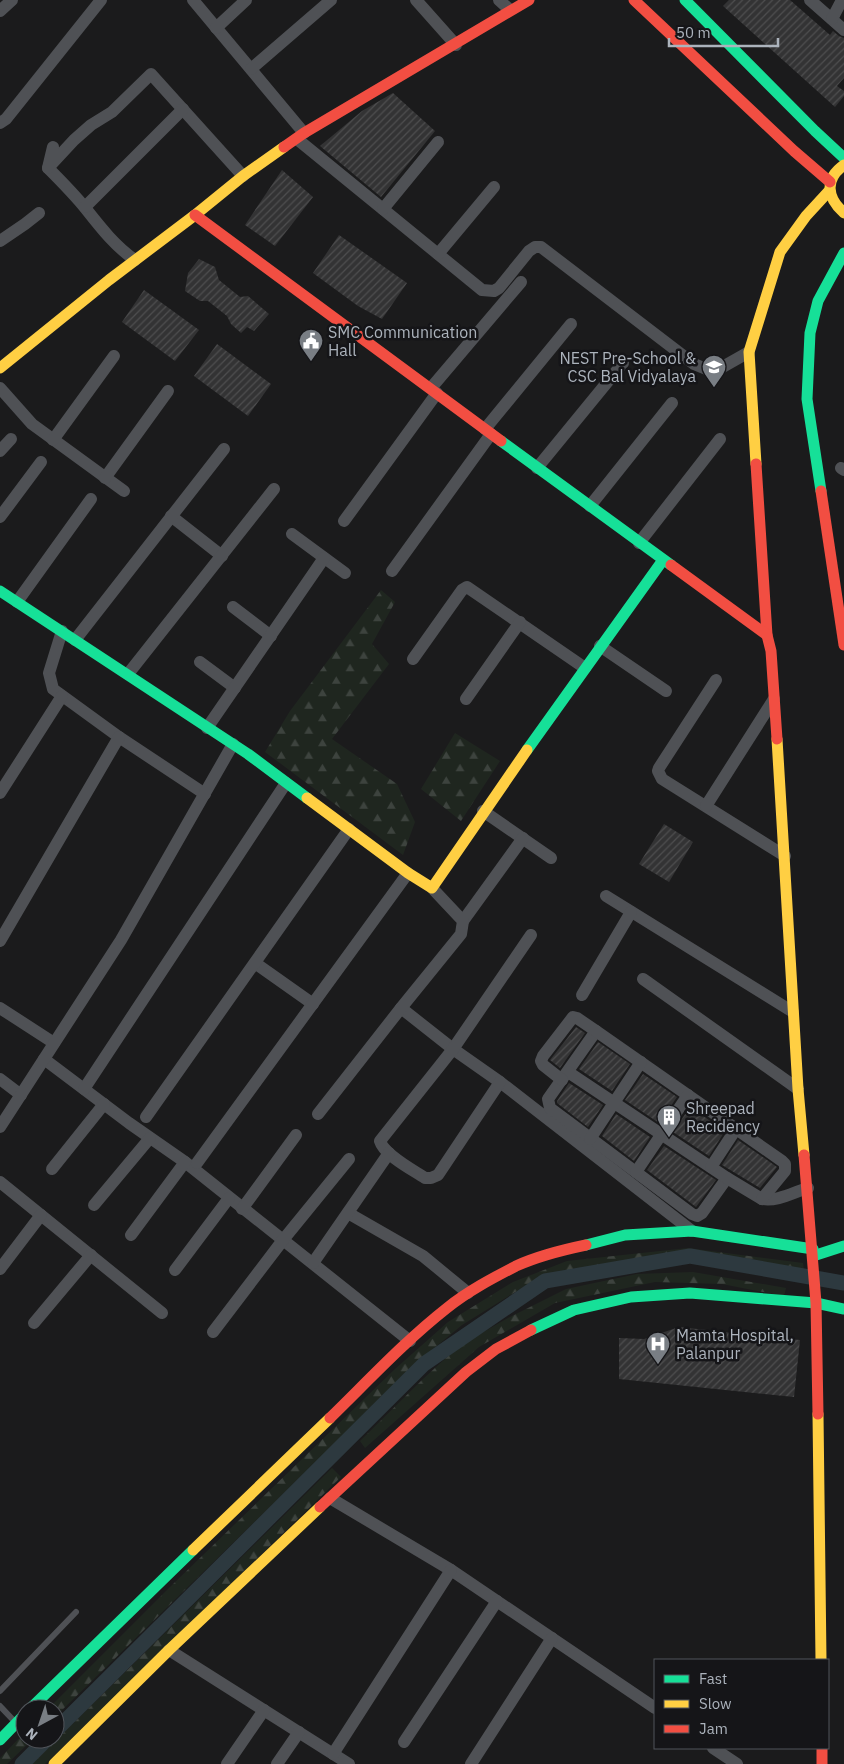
<svg xmlns="http://www.w3.org/2000/svg" width="844" height="1764" font-family="'IBM Plex Sans',sans-serif">
<style>
.forest{fill:url(#forest-firs)}
.lines{fill:none;stroke-linecap:round;stroke-linejoin:round}
.canal{stroke:#2d393f;stroke-width:15}
.building{fill:url(#building-hatch)}
.lane{stroke:#4f5155;stroke-width:6}
.street{stroke:#4f5155;stroke-width:12}
.fast{stroke:#16e098;stroke-width:11}
.slow{stroke:#ffcf43;stroke-width:11}
.jam{stroke:#f24e42;stroke-width:11}
.labels{text-anchor:middle;dominant-baseline:central;stroke-width:5;stroke-linejoin:round;paint-order:stroke}
.poi-label{font-size:16px;fill:#acb3bc;stroke:#151518;text-anchor:start}
</style>
<defs>
<pattern id="forest-firs" width="22" height="20" patternUnits="userSpaceOnUse" patternTransform="scale(1.25)"><rect width="22" height="20" fill="#1f261f"/><path d="M5 1l3.5 6h-7zM16 11l3.5 6h-7z" fill="#3d433e"/></pattern>
<pattern id="building-hatch" width="6" height="6" patternUnits="userSpaceOnUse" patternTransform="scale(1.25)"><rect width="6" height="6" fill="#333334"/><path d="M-1 1l2-2M0 6l6-6M5 7l2-2" fill="none" stroke="#4e4e4f"/></pattern>
</defs>
<rect width="100%" height="100%" fill="#1b1b1c"/>
<g class="forest">
<polygon points="381,590 395,602 372,644 389,664 332,739 397,784 415,822 403,855 265,752 290,711"/>
<polygon points="455,733 500,761 461,821 421,789"/>
<polygon points="688,1248 803,1263 804,1270 687,1252 551,1275 517,1291 462,1325 420,1360 55,1717 55,1709 48,1709 170,1587 395,1369 448,1322 513,1282 567,1261"/>
<polygon points="693,1272 786,1288 784,1296 722,1284 655,1282 555,1303 479,1347 365,1448 360,1441 423,1379 459,1346 508,1318 566,1289 637,1274"/>
<polygon points="332,1468 341,1477 45,1764 32,1764"/>
<polygon points="25,1732 25,1739 33,1739 7,1764 0,1764 0,1758"/>
</g>
<g class="lines">
<g class="canal">
<polyline points="55,1731 424,1364 545,1281 690,1256 844,1283"/>
<polyline points="22,1764 47,1739"/>
</g>
</g>
<g class="building">
<polygon points="729,0 790,0 830,35 833,31 839,36 844,38 844,78 837,86 844,91 844,96 835,107 723,6"/>
<polygon points="393,93 435,131 381,197 320,146 362,111"/>
<polygon points="282,170 313,197 275,246 245,225"/>
<polygon points="339,235 407,283 382,319 358,306 313,273"/>
<polygon points="199,259 215,267 219,280 240,297 248,296 269,314 254,331 247,327 241,333 231,324 227,316 208,301 200,301 185,291 188,273"/>
<polygon points="144,290 199,330 175,361 122,322"/>
<polygon points="217,344 271,384 248,416 194,376"/>
<polygon points="664,824 693,842 669,882 639,864"/>
<polygon points="576,1027 585,1033 560,1068 550,1060"/>
<polygon points="598,1042 630,1064 612,1091 579,1069"/>
<polygon points="643,1074 677,1097 659,1123 625,1100"/>
<polygon points="569,1083 603,1105 588,1127 557,1103 557,1101"/>
<polygon points="690,1107 725,1131 709,1156 673,1132"/>
<polygon points="616,1114 650,1137 634,1161 602,1136"/>
<polygon points="738,1140 777,1167 760,1188 722,1165"/>
<polygon points="664,1146 716,1180 696,1207 647,1170"/>
<polygon points="679,1327 800,1340 794,1397 619,1379 619,1338 644,1339"/>
</g>
<g class="lines">
<g class="lane">
<polyline points="0,1691 76,1612"/>
<polyline points="0,1706 16,1723"/>
</g>
<g class="street">
<polyline points="193,0 304,133"/>
<polyline points="416,0 456,45"/>
<polyline points="499,0 510,10"/>
<polyline points="810,0 844,30"/>
<polyline points="0,11 12,0"/>
<polyline points="832,19 842,0"/>
<polyline points="216,28 246,0"/>
<polyline points="251,69 331,0"/>
<polyline points="0,123 6,119 101,0"/>
<polyline points="297,139 482,290 494,291 499,288 529,251 535,247 541,247 694,364 711,371 719,369 749,352"/>
<path d="M53,147L48,168C61,181 74,194 86,209C101,228 115,246 135,260"/>
<polyline points="48,168 74,140 91,125 112,112 151,74 243,176"/>
<polyline points="85,207 183,109"/>
<polyline points="383,209 438,142"/>
<polyline points="0,241 25,224 39,213"/>
<polyline points="438,254 494,187"/>
<polyline points="0,388 32,424 124,491"/>
<polyline points="431,388 521,282"/>
<polyline points="485,429 571,324"/>
<polyline points="53,440 114,356"/>
<polyline points="0,451 11,439"/>
<polyline points="537,468 623,363"/>
<polyline points="841,468 844,470"/>
<polyline points="105,478 168,391"/>
<polyline points="590,506 672,403"/>
<polyline points="171,516 222,556"/>
<polyline points="0,517 41,462"/>
<polyline points="344,521 437,393"/>
<polyline points="292,534 345,573"/>
<polyline points="639,543 720,439"/>
<polyline points="392,571 491,434"/>
<polyline points="17,602 91,499"/>
<polyline points="233,607 271,636"/>
<polyline points="62,631 49,673 53,689 119,737 205,794"/>
<polyline points="75,640 224,449"/>
<polyline points="600,646 666,691"/>
<polyline points="413,659 462,590 467,587 585,668"/>
<polyline points="200,662 235,688"/>
<polyline points="128,674 274,489"/>
<polyline points="716,680 659,768 658,771 662,779 785,856"/>
<polyline points="466,699 520,622"/>
<polyline points="207,728 324,558"/>
<polyline points="0,793 62,696"/>
<polyline points="706,806 774,699"/>
<polyline points="483,811 551,858"/>
<polyline points="606,896 793,1012"/>
<polyline points="463,921 523,838"/>
<polyline points="0,941 119,737"/>
<polyline points="255,963 313,1004"/>
<polyline points="643,979 798,1089"/>
<polyline points="582,995 631,912"/>
<polyline points="0,1008 54,1043"/>
<polyline points="401,1008 453,1049 500,1082 692,1231"/>
<polyline points="596,1031 548,1099 550,1108 692,1214 697,1216 702,1213 727,1178"/>
<polyline points="44,1059 129,1123 185,1162 410,1341"/>
<path d="M568,1072L727,1178L762,1199C777,1202 794,1192 808,1188"/>
<polyline points="0,1079 21,1095"/>
<polyline points="562,1080 543,1065 541,1061 543,1056 573,1017 577,1018 596,1031 782,1161 785,1164 785,1171 762,1199"/>
<path d="M500,1082L438,1175L431,1178H425C413,1170 384,1155 380,1141L453,1049L531,935"/>
<polyline points="84,1089 286,783"/>
<polyline points="318,1114 401,1008 461,934 463,921 432,888"/>
<polyline points="146,1117 349,829"/>
<polyline points="0,1127 121,940 233,744"/>
<polyline points="590,1139 641,1062"/>
<polyline points="197,1163 408,873"/>
<polyline points="711,1167 736,1129"/>
<polyline points="52,1169 104,1104"/>
<polyline points="636,1172 688,1095"/>
<polyline points="0,1182 162,1313"/>
<polyline points="94,1205 150,1138"/>
<polyline points="242,1209 296,1135"/>
<polyline points="348,1213 423,1256 468,1293"/>
<polyline points="131,1235 185,1162"/>
<polyline points="313,1263 389,1153"/>
<polyline points="0,1269 41,1215"/>
<polyline points="175,1270 229,1198"/>
<polyline points="34,1323 91,1255"/>
<polyline points="213,1332 283,1240 349,1159"/>
<polyline points="330,1498 451,1570 655,1708"/>
<polyline points="169,1650 349,1764"/>
<polyline points="404,1742 497,1601"/>
<polyline points="713,1748 737,1764"/>
<polyline points="333,1754 451,1570"/>
<polyline points="227,1764 264,1710"/>
<polyline points="277,1764 299,1732"/>
<polyline points="471,1764 552,1638"/>
</g>
<g class="fast">
<polyline points="685,0 815,131 844,158"/>
<polyline points="501,441 671,565"/>
<polyline points="821,491 807,399 810,333 818,301 844,253"/>
<polyline points="0,591 248,754 307,798"/>
<polyline points="527,750 663,560"/>
<polyline points="586,1245 625,1235 692,1231 813,1249"/>
<polyline points="813,1256 844,1246"/>
<polyline points="531,1330 574,1310 631,1297 690,1293 816,1303 844,1309"/>
<polyline points="30,1709 193,1550"/>
<polyline points="0,1740 25,1714"/>
</g>
<g class="slow">
<path d="M844,165C824,179 827,198 844,213"/>
<polyline points="0,368 109,280 195,215 243,176 284,147"/>
<polyline points="756,464 749,352 780,252 806,216 829,191"/>
<polyline points="777,739 798,1089 804,1155"/>
<polyline points="307,798 408,873 432,888 527,750"/>
<polyline points="818,1414 821,1660"/>
<polyline points="193,1550 330,1418"/>
<polyline points="54,1764 169,1650 320,1507"/>
</g>
<g class="jam">
<polyline points="634,0 794,151 830,182"/>
<polyline points="284,147 304,133 529,0"/>
<polyline points="195,215 501,441"/>
<polyline points="756,464 767,635 771,651 777,739"/>
<polyline points="821,491 844,645"/>
<polyline points="671,565 767,635"/>
<polyline points="804,1155 816,1303 818,1414"/>
<path d="M330,1418C368,1381 405,1341 447,1308C468,1291 493,1278 516,1266C538,1256 562,1250 586,1245"/>
<polyline points="320,1507 466,1372 496,1349 531,1330"/>
<polyline points="822,1748 822,1764"/>
</g>
</g>
<defs>
<symbol id="civic-pin" viewBox="-11 -11 22 30"><path d="M0 17L-7.5 6A9.5 9.5 0 1 1 7.5 6Z" fill="#797e84" stroke="#151518"/><path d="M-.6-6.5H3V-4.5H.6V-3L4-1V1h2V6H-6V1h2V-1L-.6-3ZM-1.2 2.5V6h2.4V2.5Z" fill="#fff"/></symbol>
<symbol id="school-pin" viewBox="-11 -11 22 30"><path d="M0 17L-7.5 6A9.5 9.5 0 1 1 7.5 6Z" fill="#797e84" stroke="#151518"/><path d="M0-5L7-2L0 1L-7-2ZM-4 1L0 2.5L4 1V4Q0 6-4 4Z" fill="#fff"/></symbol>
<symbol id="building-pin" viewBox="-11 -11 22 30"><path d="M0 17L-7.5 6A9.5 9.5 0 1 1 7.5 6Z" fill="#797e84" stroke="#151518"/><path d="M-4-6H4V6H1V3H-1V6H-4ZM-2.5-4.3h1.7v1.8h-1.7ZM.8-4.3h1.7v1.8H.8ZM-2.5-1h1.7V.8h-1.7ZM.8-1h1.7V.8H.8Z" fill="#fff"/></symbol>
<symbol id="hospital-pin" viewBox="-11 -11 22 30"><path d="M0 17L-7.5 6A9.5 9.5 0 1 1 7.5 6Z" fill="#797e84" stroke="#151518"/><path d="M-5-5h3v3.5h4V-5h3V5h-3V1.5h-4V5h-3Z" fill="#fff"/></symbol>
</defs>
<g fill-rule="evenodd">
<use href="#civic-pin" x="297" y="327" width="28" height="38"/>
<use href="#school-pin" x="700" y="353" width="28" height="38"/>
<use href="#building-pin" x="655" y="1103" width="28" height="38"/>
<use href="#hospital-pin" x="644" y="1330" width="28" height="38"/>
</g>
<g class="labels">
<g class="poi-label">
<text x="328" y="332">SMC Communication<tspan x="328" dy="18">Hall</tspan></text>
<text x="696" y="358" text-anchor="end">NEST Pre-School &amp;<tspan x="696" dy="18">CSC Bal Vidyalaya</tspan></text>
<text x="686" y="1108">Shreepad<tspan x="686" dy="18">Recidency</tspan></text>
<text x="676" y="1335">Mamta Hospital,<tspan x="676" dy="18">Palanpur</tspan></text>
</g>
</g>
<rect x="654" y="1659" width="175" height="90" fill="#151518" stroke="#51545a"/>
<rect x="664" y="1675" width="25" height="8" fill="#16e098" stroke="#51545a"/>
<text x="699" y="1684" font-size="15" fill="#acb3bc">Fast</text>
<rect x="664" y="1700" width="25" height="8" fill="#ffcf43" stroke="#51545a"/>
<text x="699" y="1709" font-size="15" fill="#acb3bc">Slow</text>
<rect x="664" y="1725" width="25" height="8" fill="#f24e42" stroke="#51545a"/>
<text x="699" y="1734" font-size="15" fill="#acb3bc">Jam</text>
<g transform="translate(40 1724) rotate(220)"><circle r="24" fill="#151518" stroke="#51545a"/>
<path d="M0-4L9 19L0 12L-9 19Z" fill="#797e84"/>
<text y="-8" font-size="14" font-weight="bold" text-anchor="middle" fill="#acb3bc">N</text>
</g>
<path d="M669 38v8h109v-8" fill="none" stroke="#acb3bc" stroke-width="2.5"/>
<text x="676" y="38" font-size="15" fill="#acb3bc" stroke="#151518" stroke-width="4" paint-order="stroke">50 m</text>
</svg>
